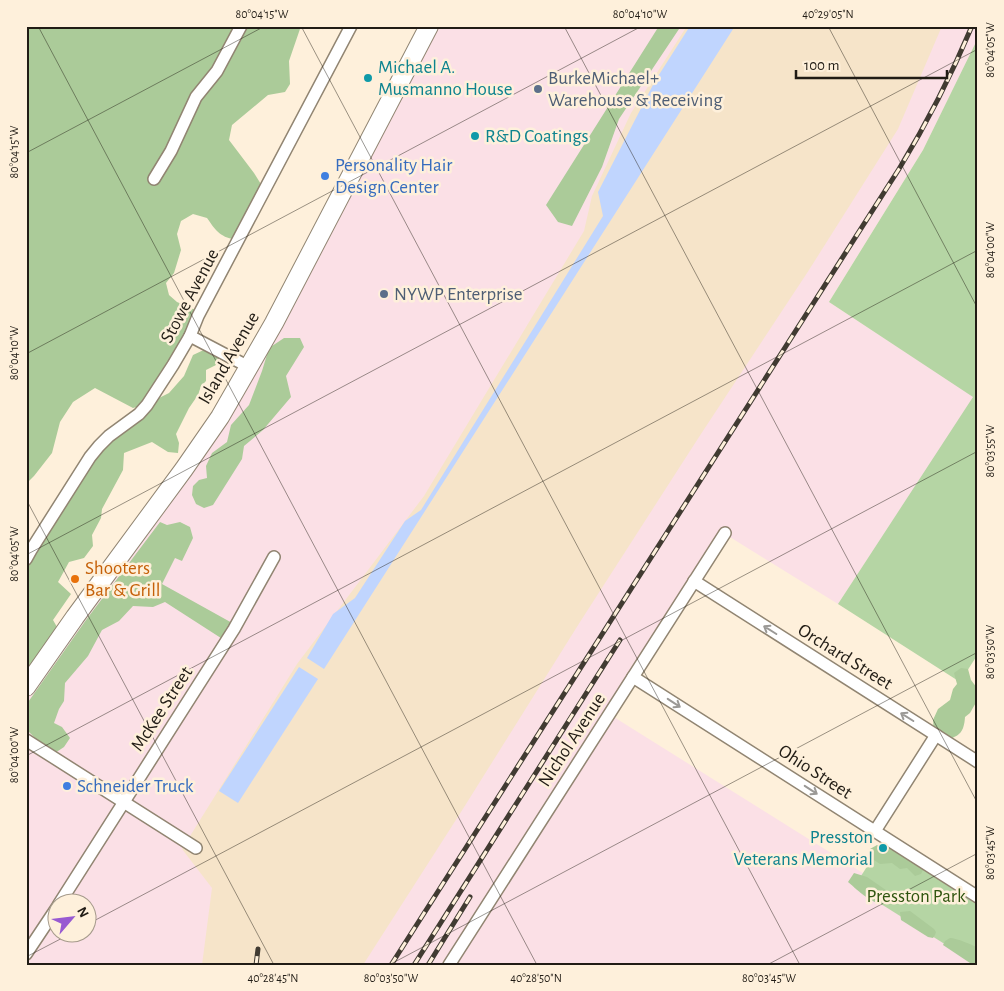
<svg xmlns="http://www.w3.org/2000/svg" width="1004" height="991" font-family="'Alegreya Sans',sans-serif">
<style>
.industrial{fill:#fbe0e6;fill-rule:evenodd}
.built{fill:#f6e4c9}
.green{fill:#b5d5a4}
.forest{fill:#abcb99}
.water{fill:#c0d5fe}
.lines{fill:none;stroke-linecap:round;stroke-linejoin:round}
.minor-casing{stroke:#918572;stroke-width:14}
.primary-casing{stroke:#918572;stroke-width:20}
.minor{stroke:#fff;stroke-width:11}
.primary{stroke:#fff;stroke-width:18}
.rail-casing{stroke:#413b32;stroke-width:5}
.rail{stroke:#fef0db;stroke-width:3;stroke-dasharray:9;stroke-linecap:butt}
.oneway{stroke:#9b9996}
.ticks{fill:none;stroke:#211c15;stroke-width:1;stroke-opacity:0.45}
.culture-dot{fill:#0f9aa8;stroke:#fef0db;stroke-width:2}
.service-dot{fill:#5c6f8a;stroke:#fef0db;stroke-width:2}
.shop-dot{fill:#3f7fe0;stroke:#fef0db;stroke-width:2}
.food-dot{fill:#e8710a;stroke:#fef0db;stroke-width:2}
.labels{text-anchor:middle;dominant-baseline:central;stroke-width:5;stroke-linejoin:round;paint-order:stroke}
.culture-label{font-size:19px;fill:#0d838f;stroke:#fef0db;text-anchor:start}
.service-label{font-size:19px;fill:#4e5e75;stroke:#fef0db;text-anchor:start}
.shop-label{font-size:19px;fill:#366cbe;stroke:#fef0db;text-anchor:start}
.street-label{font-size:19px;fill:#211c15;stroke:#fef0db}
.food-label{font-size:19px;fill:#c56008;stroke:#fef0db;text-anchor:start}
.park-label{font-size:19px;fill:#2f550f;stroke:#fef0db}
.neatline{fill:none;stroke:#211c15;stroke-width:2}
.ticks-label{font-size:12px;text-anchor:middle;fill:#211c15}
</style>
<rect width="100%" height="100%" fill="#fef0db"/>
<path class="industrial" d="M429,26H978V38L976,43L923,150L829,302L974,397L838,604L725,534L609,714L863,873L977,965H26V687L184,469ZM58,904H88V934H58Z"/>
<polygon class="built" points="687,26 942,26 898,129 809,270 699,437 580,622 461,812 363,965 202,965 212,888 182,849 297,664 424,496 584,231 592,196 631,113"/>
<g class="green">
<polygon points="978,38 978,654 960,682 838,604 973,397 829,302 923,150"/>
<polygon points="882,843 978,905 978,965 854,887"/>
</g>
<g class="forest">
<path d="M26,26H301L289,61L290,84L285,92L268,95L232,125L229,140L254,173L264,189L238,240C221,238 216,231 207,218L193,214L181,221L177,234L181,250L174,273L166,283L169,295L177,302L200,312L140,406L133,408L95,388L73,402L60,422L52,453L34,476L26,484Z"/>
<polygon points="659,26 681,26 619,119 602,167 572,226 558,222 546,205"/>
<polygon points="284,338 300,338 304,347 286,376 291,397 263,430 244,446 242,459 213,505 204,508 196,504 192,495 193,486 199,480 207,478 206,466 212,453 227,442 231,425 249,405 262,371 269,348"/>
<polygon points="208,348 219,353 216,365 206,370 206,381 201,386 198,395 189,408 176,434 179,443 178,453 168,452 152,442 124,453 123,470 102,509 101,518 92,535 93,546 84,558 69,562 58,582 71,594 53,620 61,634 26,685 26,562 92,457 151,402 169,393 184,376 193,355"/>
<polygon points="160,522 167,525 180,522 190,527 193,538 182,561 175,558 162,584 234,624 224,640 165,602 153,607 133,606 119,621 102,630 88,656 65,683 64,701 59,709 54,723 62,727 70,738 64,747 52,755 26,729 26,705 86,620"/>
<path d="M961,668L968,669L971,680L977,688L978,699L970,713L965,717C964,732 960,736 946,740L934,732L933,720L938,709L950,700L953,689L957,684L954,673Z"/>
<polygon points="895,844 924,868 921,874 915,876 907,868 900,869 892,863 880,864 868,856 870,849 877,845 885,848"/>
<path d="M854,873L867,877L896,897L895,903C877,910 861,893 848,882Z"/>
<polygon points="910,911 934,929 936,932 935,935 933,938 928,937 901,920 900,912"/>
<path d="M950,938C956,938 973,945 978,948V965H973L943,945L945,941Z"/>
</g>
<g class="water">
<polygon points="690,26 735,26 324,669 307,658 333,614 355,598 405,521 421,510 603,216 598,192 655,81"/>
<polygon points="299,667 318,679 238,803 219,791"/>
</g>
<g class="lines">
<defs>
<g id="minor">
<polyline points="154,179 171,151 196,97 217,71 241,26"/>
<polyline points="190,336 249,367"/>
<polyline points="26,559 31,550 90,457 99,446 109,436 139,414 147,405 173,365 190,336 198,316 351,26"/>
<polyline points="694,581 978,762"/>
<polyline points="633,677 978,897"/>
<polyline points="26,740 196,848"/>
<polyline points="875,831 936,735"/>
<polyline points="59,904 234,629 274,557"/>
<polyline points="26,954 58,906"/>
<polyline points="449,965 725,533"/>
</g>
<polyline id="primary" points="26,687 75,617 184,469 220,417 274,323 429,26"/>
</defs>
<use href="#minor" class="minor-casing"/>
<use href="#primary" class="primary-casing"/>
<use href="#minor" class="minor"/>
<use href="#primary" class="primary"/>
<defs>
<g id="rail">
<polyline points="256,965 258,949"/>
<path d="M391,965L899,169C927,123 951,76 972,26"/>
<path d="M414,965C483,857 551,748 620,640"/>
<polyline points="428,965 470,897"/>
</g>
</defs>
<use href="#rail" class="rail-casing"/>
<use href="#rail" class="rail"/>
</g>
<defs><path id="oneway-shaft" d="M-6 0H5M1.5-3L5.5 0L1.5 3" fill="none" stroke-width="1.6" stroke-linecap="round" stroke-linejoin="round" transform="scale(1.25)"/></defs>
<g class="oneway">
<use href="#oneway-shaft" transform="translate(770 630) rotate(-148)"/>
<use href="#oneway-shaft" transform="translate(674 703) rotate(33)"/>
<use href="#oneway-shaft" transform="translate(907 717) rotate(-148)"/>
<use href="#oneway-shaft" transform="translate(811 790) rotate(33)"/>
</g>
<path class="ticks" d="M38,26L537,965M301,26L800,965M564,26L978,804M828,26L978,309M26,153L265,26M26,354L642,26M26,499L274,965M26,555L978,49M26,756L978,250M88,924L978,451M26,957L70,934M389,965L978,652M767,965L978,853"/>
<g class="culture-dot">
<circle cx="368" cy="78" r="5"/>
<circle cx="475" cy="136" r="5"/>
<circle cx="883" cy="848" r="5"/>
</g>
<g class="service-dot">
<circle cx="538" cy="89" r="5"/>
<circle cx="384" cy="294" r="5"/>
</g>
<g class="shop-dot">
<circle cx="325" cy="176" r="5"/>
<circle cx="67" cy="786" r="5"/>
</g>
<circle class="food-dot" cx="75" cy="579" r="5"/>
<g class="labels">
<g class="culture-label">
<text x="378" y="67">Michael A.<tspan x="378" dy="22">Musmanno House</tspan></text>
<text x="485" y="136">R&amp;D Coatings</text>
<text x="873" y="837" text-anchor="end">Presston<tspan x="873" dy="22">Veterans Memorial</tspan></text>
</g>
<g class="service-label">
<text x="548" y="78">BurkeMichael+<tspan x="548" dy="22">Warehouse &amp; Receiving</tspan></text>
<text x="394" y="294">NYWP Enterprise</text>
</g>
<g class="shop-label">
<text x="335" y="165">Personality Hair<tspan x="335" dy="22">Design Center</tspan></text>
<text x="77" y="786">Schneider Truck</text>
</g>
<g class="street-label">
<text transform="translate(190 296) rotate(-62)">Stowe Avenue</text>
<text transform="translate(229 358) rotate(-60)">Island Avenue</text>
<text transform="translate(845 657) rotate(32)">Orchard Street</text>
<text transform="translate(162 709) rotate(-57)">McKee Street</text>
<text transform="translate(572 740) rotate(-57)">Nichol Avenue</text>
<text transform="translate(815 772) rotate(33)">Ohio Street</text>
</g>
<g class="food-label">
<text x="85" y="568">Shooters<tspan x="85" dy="22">Bar &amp; Grill</tspan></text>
</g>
<g class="park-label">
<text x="916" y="896">Presston Park</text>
</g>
</g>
<rect width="1004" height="991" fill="none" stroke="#fef0db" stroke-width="55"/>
<g transform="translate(72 918) rotate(62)"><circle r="24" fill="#fef0db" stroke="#a69b8c"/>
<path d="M0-4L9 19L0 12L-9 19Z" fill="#985ad1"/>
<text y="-8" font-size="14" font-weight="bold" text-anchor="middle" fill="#211c15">N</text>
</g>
<path d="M796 70v8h151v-8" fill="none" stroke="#211c15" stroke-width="2.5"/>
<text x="804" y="70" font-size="15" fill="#211c15" stroke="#fef0db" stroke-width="4" paint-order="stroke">100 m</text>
<rect x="28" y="28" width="948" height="936" class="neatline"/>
<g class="ticks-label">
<text x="262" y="18">80°04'15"W</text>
<text x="640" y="18">80°04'10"W</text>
<text x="828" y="18">40°29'05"N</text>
<text transform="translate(990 50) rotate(-90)" y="4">80°04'05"W</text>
<text transform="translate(14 152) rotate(-90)" y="4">80°04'15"W</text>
<text transform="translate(990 250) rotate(-90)" y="4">80°04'00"W</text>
<text transform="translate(14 353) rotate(-90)" y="4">80°04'10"W</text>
<text transform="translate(990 451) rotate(-90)" y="4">80°03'55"W</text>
<text transform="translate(14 554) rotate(-90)" y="4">80°04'05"W</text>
<text transform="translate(990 652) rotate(-90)" y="4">80°03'50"W</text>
<text transform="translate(14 755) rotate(-90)" y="4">80°04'00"W</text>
<text transform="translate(990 853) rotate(-90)" y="4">80°03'45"W</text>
<text x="273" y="982">40°28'45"N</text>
<text x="391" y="982">80°03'50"W</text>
<text x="536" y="982">40°28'50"N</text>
<text x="769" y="982">80°03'45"W</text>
</g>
</svg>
